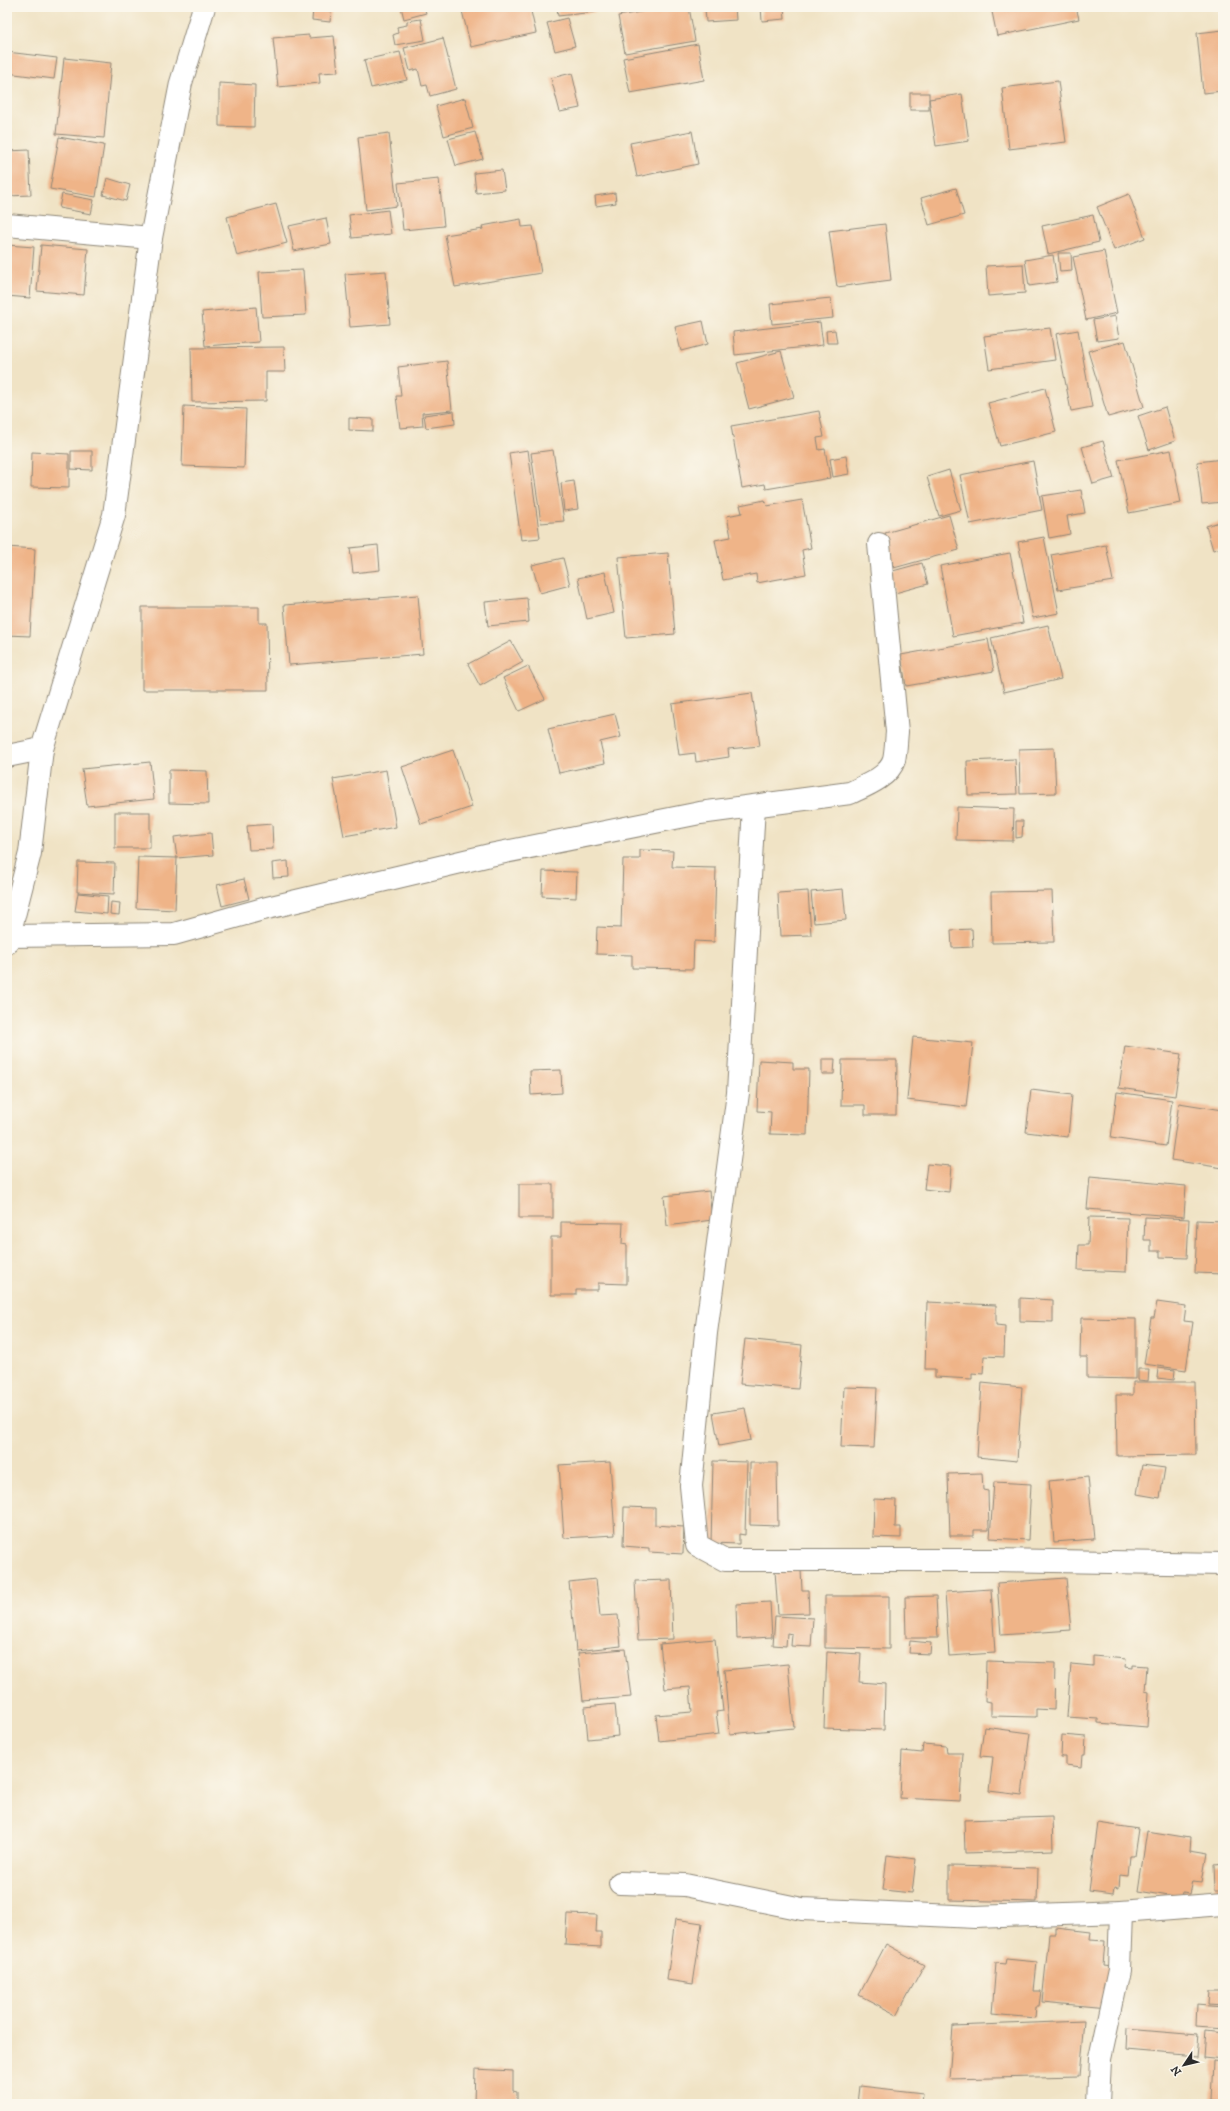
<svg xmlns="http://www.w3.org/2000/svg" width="1230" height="2111" font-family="'IM FELL DW Pica',serif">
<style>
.building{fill:#efb488}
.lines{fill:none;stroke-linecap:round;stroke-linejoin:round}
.street-casing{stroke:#8e8778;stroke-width:24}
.street{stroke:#fff;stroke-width:22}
</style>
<rect width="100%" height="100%" fill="#fbf7ec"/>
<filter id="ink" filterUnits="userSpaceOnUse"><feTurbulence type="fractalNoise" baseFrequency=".025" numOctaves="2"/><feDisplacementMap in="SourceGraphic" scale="8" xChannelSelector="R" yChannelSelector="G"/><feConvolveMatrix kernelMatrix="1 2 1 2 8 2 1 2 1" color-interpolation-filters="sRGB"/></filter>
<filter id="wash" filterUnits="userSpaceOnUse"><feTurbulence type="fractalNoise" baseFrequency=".012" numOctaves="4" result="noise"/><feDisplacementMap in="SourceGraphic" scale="16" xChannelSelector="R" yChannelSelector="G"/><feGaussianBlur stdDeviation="0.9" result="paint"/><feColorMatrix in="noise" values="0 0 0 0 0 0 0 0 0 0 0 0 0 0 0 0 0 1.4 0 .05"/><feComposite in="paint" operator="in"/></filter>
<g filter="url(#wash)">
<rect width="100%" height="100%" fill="#f0e3c5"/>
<g id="blocks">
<g class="building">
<polygon points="401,7 424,7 426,13 404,19"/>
<polygon points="461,7 530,7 536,33 471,47"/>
<polygon points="557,7 595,7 595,12 558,16"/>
<polygon points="668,7 689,7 695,41 625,53 618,16"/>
<polygon points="705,7 735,7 736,20 706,22"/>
<polygon points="761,7 784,7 785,19 762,21"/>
<polygon points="991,7 1076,7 1079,19 997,36"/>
<polygon points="313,9 331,11 330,22 312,20"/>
<polygon points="567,18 575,46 555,51 547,23"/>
<polygon points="421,19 425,40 395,45 393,35 398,33 397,27 407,25 407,21"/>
<polygon points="1223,30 1223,91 1203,93 1197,33"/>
<polygon points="309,35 309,38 334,36 338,72 319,73 320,83 278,87 273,38"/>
<polygon points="443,38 456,89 430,96 427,85 422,86 418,69 410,71 404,48"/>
<polygon points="698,44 704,80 630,93 623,58"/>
<polygon points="7,52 57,58 54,79 7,73"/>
<polygon points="400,52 407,80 371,88 364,60"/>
<polygon points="64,58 111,63 104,138 56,134"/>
<polygon points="572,73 580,108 560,112 551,78"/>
<polygon points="1058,81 1066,142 1009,149 1002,88"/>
<polygon points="219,83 255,85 254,127 219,126"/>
<rect x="910" y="93" width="19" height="17"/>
<polygon points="962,94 969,141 936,146 929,99"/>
<polygon points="465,98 473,128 444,136 436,106"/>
<polygon points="692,131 698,164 637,177 630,143"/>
<polygon points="475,132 483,159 456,166 448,139"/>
<polygon points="389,133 397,206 366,210 358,137"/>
<polygon points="59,137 104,145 96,197 50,189"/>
<polygon points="29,150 31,195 7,196 7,151"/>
<polygon points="502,170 505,190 476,193 474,173"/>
<polygon points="107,178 130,185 126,201 103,195"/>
<polygon points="439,179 444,226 403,230 398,183"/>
<polygon points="956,188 964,215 929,225 921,198"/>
<polygon points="615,193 616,203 596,206 595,196"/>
<polygon points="62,194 94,200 91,214 59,208"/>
<polygon points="1129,194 1145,238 1114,250 1097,207"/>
<polygon points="276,204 287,243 237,256 227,217"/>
<polygon points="388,210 391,234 352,238 349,215"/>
<polygon points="1093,215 1099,242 1048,254 1042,226"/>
<polygon points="326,218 331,244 294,251 289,226"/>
<polygon points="521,219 522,227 533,226 541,273 455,287 445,235 483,229 482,226"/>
<polygon points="885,224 891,280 837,287 829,231"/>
<polygon points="7,245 34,247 30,298 7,296"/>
<polygon points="41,245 88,249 84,295 37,291"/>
<polygon points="1104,251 1117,313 1086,320 1073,257"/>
<polygon points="1058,253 1071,253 1072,271 1060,272"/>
<polygon points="1053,255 1057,282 1029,286 1025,260"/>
<polygon points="1023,264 1025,293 988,296 986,266"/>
<polygon points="303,270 306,315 262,317 259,272"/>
<polygon points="386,271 390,324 350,327 345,274"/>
<polygon points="831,298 833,318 772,324 770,304"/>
<polygon points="256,307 259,342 205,346 202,312"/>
<polygon points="1115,316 1119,338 1097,341 1093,320"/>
<polygon points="703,321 708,344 681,351 675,327"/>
<polygon points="820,322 823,345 735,355 733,332"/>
<polygon points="1050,328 1055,360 989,369 984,336"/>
<polygon points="835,330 837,343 827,343 826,331"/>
<polygon points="1078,330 1092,407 1071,411 1056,334"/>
<polygon points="1125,341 1144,407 1108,417 1088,351"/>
<polygon points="284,347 285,372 266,372 266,401 192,402 191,348"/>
<polygon points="781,351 794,397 749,409 737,363"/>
<polygon points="447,361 452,410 422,413 423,426 400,428 396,396 401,396 398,367"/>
<polygon points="1045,388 1056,432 1000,446 988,403"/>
<polygon points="184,406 246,409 244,468 182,466"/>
<polygon points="1165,407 1175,441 1149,450 1138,416"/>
<polygon points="454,411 455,424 426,428 424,415"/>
<polygon points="819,411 824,437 817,438 819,450 825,449 830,478 766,489 765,484 742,488 731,426"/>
<polygon points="349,418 373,419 373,431 349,430"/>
<polygon points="1103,441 1114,478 1093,484 1082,447"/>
<polygon points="528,450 540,538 521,540 509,453"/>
<polygon points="553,450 564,521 541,523 531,453"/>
<polygon points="1171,450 1181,503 1129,513 1118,460"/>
<polygon points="71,451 92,451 92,470 71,469"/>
<polygon points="32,452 69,454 69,488 31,487"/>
<polygon points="846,456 849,474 833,477 830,459"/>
<polygon points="1223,459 1223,502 1202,504 1197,462"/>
<polygon points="1033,461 1042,510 970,524 960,475"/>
<polygon points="949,470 961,510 939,516 927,477"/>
<polygon points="574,481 578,509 564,511 561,483"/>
<polygon points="1081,490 1085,513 1067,516 1070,534 1049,538 1042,496"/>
<polygon points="765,500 767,506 802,500 811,548 802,550 806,574 757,583 756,574 723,580 715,540 731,537 727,516 742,513 740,505"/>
<polygon points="949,515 959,550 894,568 885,533"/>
<polygon points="1223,521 1223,548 1213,550 1206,526"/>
<polygon points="1044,537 1059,613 1033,618 1018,542"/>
<polygon points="378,545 380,570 353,573 350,548"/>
<polygon points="1106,545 1113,581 1058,590 1051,555"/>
<polygon points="7,547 35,549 30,636 7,635"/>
<polygon points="668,553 675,634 626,638 618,557"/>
<polygon points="1010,553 1023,623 953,636 940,566"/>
<polygon points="563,558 570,585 540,593 532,565"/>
<polygon points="922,563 928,584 895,593 889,572"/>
<polygon points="605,572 614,613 587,619 578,578"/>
<polygon points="418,595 423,654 289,665 284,605"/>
<polygon points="527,598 529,622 488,626 485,602"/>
<polygon points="142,607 259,607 259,623 267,623 268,690 142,690"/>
<polygon points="1048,625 1061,679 1004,692 991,638"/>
<polygon points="988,639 994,671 906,686 901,655"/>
<polygon points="511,641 523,662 480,686 468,664"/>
<polygon points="528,666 545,699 519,711 503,678"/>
<polygon points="752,693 760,746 728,749 729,757 696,762 695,753 679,755 672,704"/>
<polygon points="615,714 621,737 600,742 605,763 559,773 548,729"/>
<polygon points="1054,748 1056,793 1020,794 1019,749"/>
<polygon points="453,750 472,807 421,824 402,767"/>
<polygon points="1015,759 1017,794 968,795 967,761"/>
<polygon points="150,762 154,799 87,806 82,769"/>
<polygon points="169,770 207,771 208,804 169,803"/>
<polygon points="386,770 396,827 344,836 333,779"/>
<polygon points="957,807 1014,809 1013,841 956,840"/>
<rect x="115" y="812" width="35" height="36"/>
<polygon points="1016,821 1023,821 1022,837 1016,838"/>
<polygon points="272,824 273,849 249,850 247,826"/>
<polygon points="211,833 213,855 177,858 174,837"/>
<polygon points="640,850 673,851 672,867 716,868 714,942 694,941 693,969 632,968 632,955 596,954 597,927 621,928 623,859 640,859"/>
<polygon points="138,857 177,858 175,910 136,908"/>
<polygon points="288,861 289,877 273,878 272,863"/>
<polygon points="78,862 115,863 114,894 77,892"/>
<polygon points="543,871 577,872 576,898 542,896"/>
<polygon points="244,879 249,899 222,906 217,885"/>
<polygon points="843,889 846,920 814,923 811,892"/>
<polygon points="808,891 811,935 780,936 778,893"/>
<polygon points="1052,891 1054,942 992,943 991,892"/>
<polygon points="78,893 108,896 107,914 75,911"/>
<polygon points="111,902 120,903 119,915 110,914"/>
<polygon points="972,929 973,947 952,948 951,930"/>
<polygon points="913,1037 973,1043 966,1107 907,1100"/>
<polygon points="1125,1046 1181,1054 1175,1096 1119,1088"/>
<polygon points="822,1059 835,1059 834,1074 822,1074"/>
<polygon points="759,1060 793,1062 793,1069 809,1069 807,1135 770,1134 771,1112 757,1111"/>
<polygon points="842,1060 897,1060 896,1115 865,1115 865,1105 841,1105"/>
<polygon points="561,1070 562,1093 531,1095 530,1071"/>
<polygon points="1031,1090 1072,1095 1068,1137 1026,1132"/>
<polygon points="1117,1092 1172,1100 1166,1146 1111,1138"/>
<polygon points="1179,1103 1223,1110 1223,1168 1171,1160"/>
<polygon points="927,1164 951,1166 949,1192 924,1189"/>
<polygon points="1090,1177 1186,1186 1184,1217 1087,1209"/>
<polygon points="1222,1177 1223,1177 1223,1192 1220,1192"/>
<rect x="519" y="1184" width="34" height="34"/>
<polygon points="709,1191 712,1220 667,1226 664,1196"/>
<polygon points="1089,1217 1128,1218 1126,1272 1078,1270 1079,1245 1088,1245"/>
<polygon points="1145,1217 1189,1219 1187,1258 1160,1257 1160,1251 1151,1251 1151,1240 1144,1240"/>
<polygon points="1197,1220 1223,1221 1223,1274 1195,1273"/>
<polygon points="561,1222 623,1223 622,1244 627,1245 627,1284 598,1283 598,1290 576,1290 576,1295 551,1295 551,1237 561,1237"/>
<polygon points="1020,1298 1053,1300 1053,1322 1020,1321"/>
<polygon points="927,1302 996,1305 996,1325 1005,1326 1004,1357 984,1356 983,1374 972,1373 972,1379 935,1377 935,1369 925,1369"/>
<polygon points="1157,1302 1186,1306 1184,1321 1193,1322 1186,1370 1144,1364 1151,1318 1154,1318"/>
<polygon points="1081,1318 1136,1319 1136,1379 1087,1378 1087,1357 1080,1357"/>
<polygon points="745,1339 802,1345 798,1389 740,1384"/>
<polygon points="1158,1368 1175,1370 1174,1380 1157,1378"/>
<polygon points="1138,1369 1149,1369 1148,1381 1138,1380"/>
<polygon points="1133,1382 1195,1382 1196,1455 1117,1456 1116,1395 1133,1395"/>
<polygon points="982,1383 1022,1387 1017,1461 977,1457"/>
<polygon points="844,1387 877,1388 874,1448 841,1447"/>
<polygon points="745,1408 751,1440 719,1446 713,1413"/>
<polygon points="713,1461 747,1462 745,1535 739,1534 739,1544 711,1543"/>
<polygon points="610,1462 615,1535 564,1538 559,1465"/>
<polygon points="750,1463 777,1463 778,1526 750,1525"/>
<polygon points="1142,1465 1165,1468 1160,1498 1137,1494"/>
<polygon points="982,1473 983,1490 988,1491 989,1530 974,1530 974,1536 950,1536 948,1474"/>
<polygon points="1088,1477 1094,1539 1054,1542 1049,1481"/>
<polygon points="994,1482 1031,1484 1028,1540 990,1538"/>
<polygon points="874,1499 896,1500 895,1527 901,1527 901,1538 873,1537"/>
<polygon points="624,1507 655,1508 655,1525 684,1527 683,1554 649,1552 649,1548 623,1546"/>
<polygon points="801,1570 802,1590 808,1590 809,1613 778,1614 775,1571"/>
<polygon points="1066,1578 1071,1630 1001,1635 997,1583"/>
<polygon points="596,1579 600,1616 618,1615 621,1646 576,1651 569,1582"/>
<polygon points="671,1580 673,1639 638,1640 635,1581"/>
<polygon points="991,1589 995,1653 949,1656 945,1592"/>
<polygon points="825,1596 889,1596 889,1649 825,1648"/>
<polygon points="936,1596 938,1638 906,1638 905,1597"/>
<polygon points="770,1602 772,1637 737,1639 736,1604"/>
<polygon points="775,1616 813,1618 811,1647 791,1646 792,1634 787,1633 786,1646 773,1645"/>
<polygon points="715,1639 723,1711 716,1712 719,1734 659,1741 656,1715 692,1712 690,1687 665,1689 660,1644"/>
<polygon points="910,1641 931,1643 930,1654 909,1653"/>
<polygon points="625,1649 631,1697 583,1701 578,1653"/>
<polygon points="827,1652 861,1654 859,1682 885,1684 884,1730 824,1728"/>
<polygon points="1093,1656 1126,1659 1125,1667 1133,1668 1133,1665 1147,1666 1145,1691 1149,1692 1147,1727 1098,1723 1098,1719 1067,1717 1071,1664 1093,1666"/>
<polygon points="986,1661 1055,1663 1054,1710 1036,1709 1036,1717 991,1716 991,1702 985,1701"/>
<polygon points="788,1664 794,1728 730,1734 724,1670"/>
<polygon points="615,1704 618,1736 588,1739 585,1707"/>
<polygon points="984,1727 1030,1733 1022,1795 989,1791 993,1757 980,1756"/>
<polygon points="1062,1735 1086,1737 1085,1755 1082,1755 1081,1767 1066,1765 1066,1757 1061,1757"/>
<polygon points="923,1744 946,1746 947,1753 963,1753 960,1801 900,1798 902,1751 922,1753"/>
<polygon points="1052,1817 1053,1850 965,1853 964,1820"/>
<polygon points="1098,1823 1138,1829 1134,1856 1130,1856 1128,1876 1120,1875 1119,1888 1115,1887 1114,1894 1089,1891"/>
<polygon points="1147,1831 1190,1838 1189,1850 1207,1853 1202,1882 1192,1881 1189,1894 1183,1893 1182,1898 1138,1891"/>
<polygon points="887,1855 916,1859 912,1893 883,1890"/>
<polygon points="1223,1864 1223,1890 1215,1890 1214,1865"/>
<polygon points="949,1866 1038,1868 1037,1902 949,1900"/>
<polygon points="567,1914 597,1915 596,1932 601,1932 601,1947 565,1945"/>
<polygon points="675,1919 702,1923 693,1984 667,1980"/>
<polygon points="1056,1928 1091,1932 1090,1940 1105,1941 1103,1965 1111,1966 1107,2008 1042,2002 1049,1934 1056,1934"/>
<polygon points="886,1944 924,1965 897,2015 859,1995"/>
<polygon points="1006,1959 1037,1962 1034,1991 1041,1991 1039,2006 1036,2006 1035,2018 992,2014 996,1963 1005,1964"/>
<polygon points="1210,1989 1223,1989 1223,2005 1209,2004"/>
<polygon points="1197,2005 1223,2007 1223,2029 1196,2027"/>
<polygon points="1084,2021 1079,2076 949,2079 953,2026"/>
<polygon points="1127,2028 1198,2034 1196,2056 1126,2050"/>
<polygon points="1205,2031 1223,2033 1223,2058 1203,2056"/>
<polygon points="1213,2060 1223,2061 1223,2103 1211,2102"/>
<polygon points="475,2069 513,2071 513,2091 517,2092 517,2104 474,2104"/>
<polygon points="860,2086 923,2093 922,2104 858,2104"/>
</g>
</g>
</g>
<g filter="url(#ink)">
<use href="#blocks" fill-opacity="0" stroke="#8e8778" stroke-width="1"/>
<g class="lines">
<defs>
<g id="street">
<polyline points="7,225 151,238"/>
<polyline points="7,756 42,749"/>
<polyline points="754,806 738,1093 706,1333 691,1486 697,1545 725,1560 992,1560 1223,1564"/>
<path d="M9,936L174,934L263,909L490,855L700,813L850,793C865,786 889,777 894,760C896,751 896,741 897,732L879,544"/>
<polyline points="7,943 30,853 42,749 114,515 151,238 181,83 204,7"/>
<polyline points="620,1883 685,1885 802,1909 975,1917 1121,1912 1223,1904"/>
<polyline points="1098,2104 1100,2058 1119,1970 1121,1912"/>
</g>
</defs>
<use href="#street" class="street-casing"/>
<use href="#street" class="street"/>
</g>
</g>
<rect width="1230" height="2111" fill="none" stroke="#fbf7ec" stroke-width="24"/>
<g transform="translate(1184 2065) rotate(235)" stroke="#fbf7ec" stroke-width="3" paint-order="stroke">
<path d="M0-3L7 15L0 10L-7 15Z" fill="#2b2b2b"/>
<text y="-6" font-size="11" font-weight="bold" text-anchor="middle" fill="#2b2b2b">N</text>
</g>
</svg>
